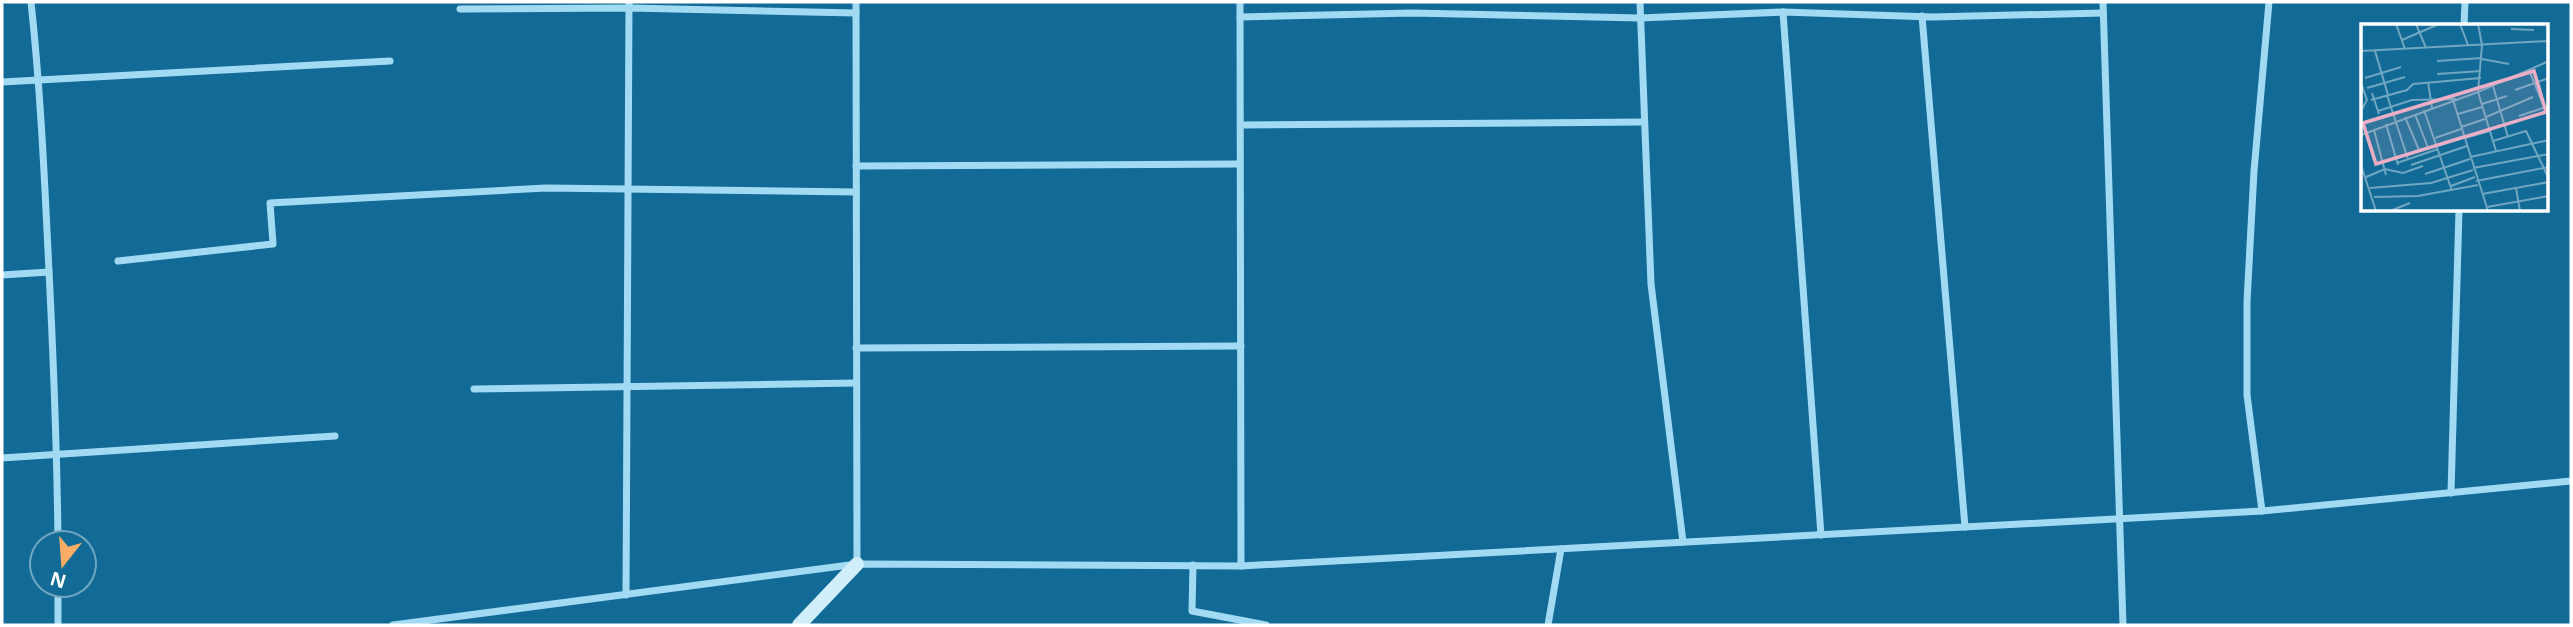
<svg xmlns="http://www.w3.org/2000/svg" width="2573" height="627" font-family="'Noto Sans',sans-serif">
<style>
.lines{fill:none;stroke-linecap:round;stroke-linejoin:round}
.street{stroke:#a2daf3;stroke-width:7}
.secondary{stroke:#d1eefd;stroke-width:14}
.inset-road{fill:none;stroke:#71a6c0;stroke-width:2}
.view{fill:#eaaec6;fill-opacity:0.15;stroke:#eaaec6;stroke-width:3.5}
.inset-edge{fill:none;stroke:#fff;stroke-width:3.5}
</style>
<rect width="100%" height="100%" fill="#126b96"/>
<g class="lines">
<g class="street">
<path d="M31,2C40,85 44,168 48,251C53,348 57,445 58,543"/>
<polyline points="856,2 857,564"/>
<polyline points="1240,2 1241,566"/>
<polyline points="1640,2 1651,284 1683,542"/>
<polyline points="2103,2 2123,625"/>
<polyline points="460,9 629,8 856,13"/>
<polyline points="1783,12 1821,535"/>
<polyline points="1922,16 1965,527"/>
<polyline points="1240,17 1413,13 1640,18 1783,12 1932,17 2103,13"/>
<polyline points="2464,26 2465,2"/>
<polyline points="2,82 390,61"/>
<polyline points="1241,125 1644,122"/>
<polyline points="856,166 1240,164"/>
<polyline points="118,261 273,244 270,203 546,188 856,192"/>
<polyline points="2,275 49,272"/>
<polyline points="856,348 1241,346"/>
<polyline points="474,389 856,383"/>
<polyline points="2,458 335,436"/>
<polyline points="2451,493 2459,210"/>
<polyline points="2262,511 2247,395 2247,302 2254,171 2269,2"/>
<polyline points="1193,565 1192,611 1266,625"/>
<polyline points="58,585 58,625"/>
<polyline points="626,595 629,2"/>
<polyline points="393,625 857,564 1241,566 2262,511 2571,481"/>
<polyline points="1548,625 1561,549"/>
</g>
<polyline class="secondary" points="799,625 857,564"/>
</g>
<g transform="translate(2361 24)">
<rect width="187" height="187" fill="#126b96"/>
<path class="inset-road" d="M35,0L44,25M55,0L65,24M99,0L107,21M117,0L121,21L117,68L135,127M150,5L173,6M41,16L78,0M0,27L188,17M14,27L27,71M121,35L148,40M76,37L121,34M168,46L188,95M76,50L120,47M4,54L40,43M67,58L71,84M0,59L6,76L0,87M132,62L147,113M6,64L44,53M154,66L188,54M11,69L18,90M26,71L47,135M10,76L46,66L52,60L120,54M92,76L127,187M121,80L146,72M63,86L91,167M17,87L51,76L95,75M54,90L67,124M97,90L121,83M158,92L188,82M44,93L58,126M125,93L172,73M25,100L37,141M100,103L124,95M128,105L155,97M13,106L25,151M0,111L117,68L188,37M74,114L100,105M104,114L129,107M132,117L165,107L188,155M46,130L103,112M109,133L188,116M36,139L77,125M0,141L15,187M50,141L106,122M112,144L188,130M64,150L109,135M5,153L24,145L42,149L62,142M115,157L188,143M90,162L114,153M9,164L70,159L112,146M155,164L159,187M121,170L188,158M13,173L57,172L117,161M126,183L188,172M29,187L49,179"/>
<path class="view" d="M173,47L185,88L15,140L2,99Z"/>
<rect width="187" height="187" class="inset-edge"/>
</g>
<rect width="2573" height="627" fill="none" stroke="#ffffff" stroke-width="7"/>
<g transform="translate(63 564) rotate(197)"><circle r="33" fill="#126b96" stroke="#71a6c0" stroke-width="2"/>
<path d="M0-5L12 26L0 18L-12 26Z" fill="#ffad64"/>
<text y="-10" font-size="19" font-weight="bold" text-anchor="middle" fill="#ffffff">N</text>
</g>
</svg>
